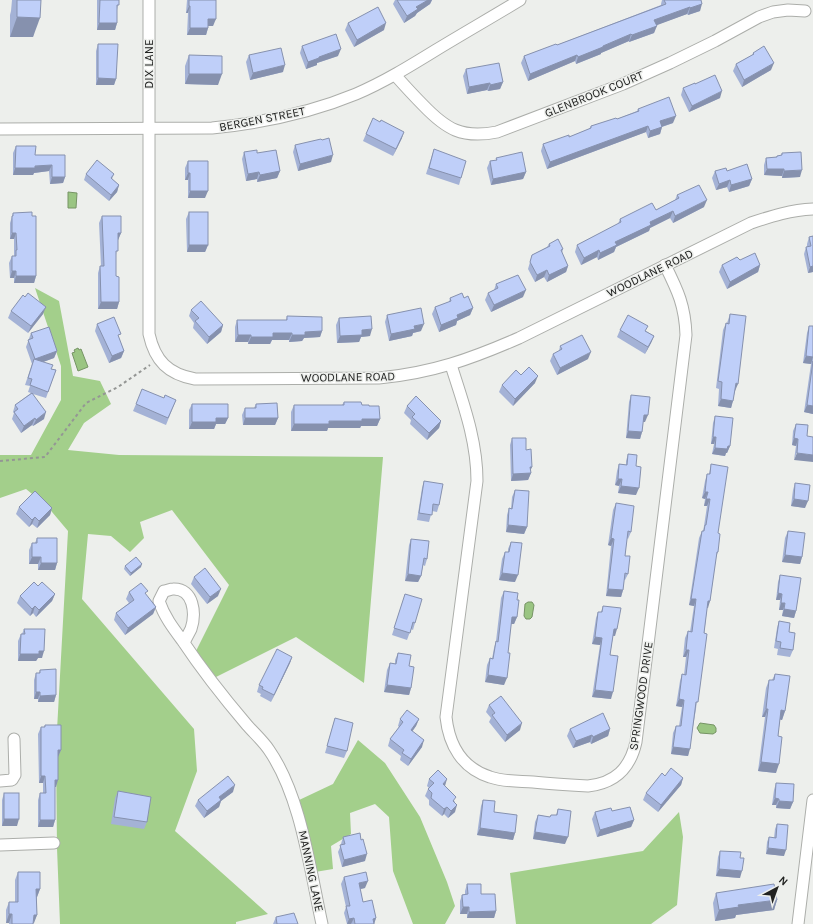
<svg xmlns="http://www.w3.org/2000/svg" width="813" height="924" font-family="Karla,sans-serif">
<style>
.forest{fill:#a3cf8b}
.water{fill:#9ac582;stroke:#769465}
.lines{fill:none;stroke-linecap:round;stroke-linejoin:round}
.minor-casing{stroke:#acaeaa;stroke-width:13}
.path{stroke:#949694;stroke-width:2;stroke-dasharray:3 3;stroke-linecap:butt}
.minor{stroke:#fff;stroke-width:11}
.wall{fill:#a4b2d6}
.shaded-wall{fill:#8691ae}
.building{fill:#bfcff9;stroke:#8691ae}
.labels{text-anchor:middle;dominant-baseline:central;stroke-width:3;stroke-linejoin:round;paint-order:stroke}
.street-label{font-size:12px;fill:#212221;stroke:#edefec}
</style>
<rect width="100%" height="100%" fill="#edefec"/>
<g class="forest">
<polygon points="35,288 59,301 73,376 100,381 111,404 84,423 68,450 119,455 383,457 364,683 296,637 214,678 194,655 229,585 172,510 140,522 144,538 130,552 111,536 88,534 82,599 194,729 197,771 175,831 268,914 236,922 236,924 60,924 57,848 56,748 68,531 47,506 26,489 0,498 0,455 31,455 61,400 61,366"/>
<polygon points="358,740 385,763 420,817 447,882 455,906 445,924 413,924 393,871 389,817 375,804 350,813 351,834 331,846 333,869 315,872 297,801 333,784"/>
<polygon points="679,812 683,837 677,905 651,924 516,924 510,873 643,851"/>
</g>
<g class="water">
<polygon points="68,192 77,193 76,208 68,208"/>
<polygon points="78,348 79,350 81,349 88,367 78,371 72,353 75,352 74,350"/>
<polygon points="528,602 532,602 534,605 532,617 530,619 526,619 524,616 525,604"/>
<polygon points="700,723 714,725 716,728 716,732 713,734 700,733 697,728"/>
</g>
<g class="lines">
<defs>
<g id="minor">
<path d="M149,0V334C155,361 168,374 195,379L379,378C432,373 471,359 519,338L751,223C772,216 791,210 813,209"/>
<path d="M395,75C404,85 413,95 423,105C446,129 462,139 497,132L623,84L670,63L715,41L759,17L773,12L788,10L805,11"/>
<path d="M0,129L212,128C262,123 310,113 356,94C384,82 410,66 436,50C464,33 492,17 520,0"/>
<path d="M451,365C463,403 477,440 477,481L446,717C449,745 462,768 490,777C504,782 519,781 533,782C551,784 569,785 588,786C615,783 630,769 636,742L686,335C685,306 678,291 665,265"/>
<path d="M184,643C186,638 189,633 191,629C196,614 194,588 173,589C170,589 167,591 164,591L159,601C164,616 173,628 182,640C202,670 224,698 247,725C254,733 263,741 269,750C301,796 310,870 322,924"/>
<polyline points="0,781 12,780 15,775 14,739"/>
<polyline points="0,845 54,843"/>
<polyline points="798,924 813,800"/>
</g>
</defs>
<use href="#minor" class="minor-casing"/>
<polyline class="path" points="0,461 45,457 86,403 118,387 150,365"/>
<use href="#minor" class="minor"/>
</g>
<g class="wall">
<polygon points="12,0 41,0 33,37 10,37 10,15 11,11"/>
<polygon points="97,0 119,0 117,10 117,23 115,30 97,30"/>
<polygon points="187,0 216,0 213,26 208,26 208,28 206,35 187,35 188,13 186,13"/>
<polygon points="395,0 432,0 430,4 417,13 415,16 404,23 393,4"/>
<polygon points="662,0 701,0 700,11 688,15 687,14 656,25 654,33 629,42 629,41 601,53 601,54 576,64 575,61 528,81 521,63 524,56 557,45 661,5 661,4"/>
<polygon points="348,23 384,30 354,47 345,30"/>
<polygon points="98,44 116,79 114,85 96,85 96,51"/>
<polygon points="302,46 338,56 317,63 317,65 306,69 300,53"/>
<polygon points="753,53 771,70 742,87 733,71 736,64 752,55"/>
<polygon points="189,55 218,85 185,84 185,66"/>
<polygon points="249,55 283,72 250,80 246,62"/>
<polygon points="466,69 503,82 500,89 488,91 487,90 467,94 463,76"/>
<polygon points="695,84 720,98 689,112 681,95 683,88"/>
<polygon points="638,109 673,123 662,127 660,134 648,138 646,132 547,169 541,151 543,144 569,137 589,129 591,126 617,119 637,111"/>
<polygon points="366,134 402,138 393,156 363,141"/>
<polygon points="295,145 331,162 298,171 293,152"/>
<polygon points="16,146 35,155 65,155 65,177 63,183 50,184 49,171 34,173 33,175 13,175 13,153"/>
<polygon points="434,149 461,178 459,185 426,174"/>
<polygon points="244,152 257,153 280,171 277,178 257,182 257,179 246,181 242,159"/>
<polygon points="782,153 800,177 782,178 782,176 764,175 764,165 766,158 776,157 777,156 781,155"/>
<polygon points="496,158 526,172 523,179 491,185 487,168 490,161 496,160"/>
<polygon points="188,161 205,198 188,198 188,180 185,180 185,168"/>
<polygon points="715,171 727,171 752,179 749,186 729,192 727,187 716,190 712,178"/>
<polygon points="86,174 114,174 112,179 119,185 117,192 109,201 84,180"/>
<polygon points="677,195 704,207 673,223 670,218 650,228 649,231 616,247 614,252 598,260 597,257 581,265 575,252 577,245 618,224 620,219 656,210 675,200"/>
<polygon points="189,212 208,245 205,252 187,252 186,219"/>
<polygon points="13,213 36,276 34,283 14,283 14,278 10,278 9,263 12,256 14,256 14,239 10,239 10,223"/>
<polygon points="102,216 121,233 118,240 116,255 116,276 119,302 117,309 98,309 98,273 100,266 101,266 99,223"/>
<polygon points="813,236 813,272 808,273 804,254 806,247 807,247 807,244 809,237"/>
<polygon points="549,244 563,249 562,253 568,266 566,272 547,282 544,277 535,282 528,269 532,255 547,247"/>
<polygon points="740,260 760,265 758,272 727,289 719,272 722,265"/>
<polygon points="496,284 523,297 491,312 485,300 488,293 494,290"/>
<polygon points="450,298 464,298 473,308 470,315 457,321 456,325 439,332 432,314 435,307 449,302"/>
<polygon points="191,310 223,325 221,332 207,344 193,328 194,323 189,316"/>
<polygon points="11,311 43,314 28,333 8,318"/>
<polygon points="730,314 735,391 731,408 718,406 719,389 716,388 723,330 726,323 727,323"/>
<polygon points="387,315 421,331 413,333 412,336 389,341 385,322"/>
<polygon points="287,316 322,331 320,337 304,338 302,341 289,342 289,340 272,340 270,344 248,344 248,342 235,342 235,327 237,320 286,320"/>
<polygon points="339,318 370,336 361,337 359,342 337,343 336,325"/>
<polygon points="97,324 119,338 124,351 121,358 109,363 95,331"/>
<polygon points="809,326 813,326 813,414 804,412 811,364 803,363 807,333"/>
<polygon points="620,330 646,331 654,336 651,343 645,354 617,337"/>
<polygon points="31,333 57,351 54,358 43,362 51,369 56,370 46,398 33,394 44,419 33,426 32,425 21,433 12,419 14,413 13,412 15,405 31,393 28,392 30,386 25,385 32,364 26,347"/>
<polygon points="560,346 588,359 557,375 550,361 553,354 559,351"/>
<polygon points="521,375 535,383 513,406 499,392 502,385"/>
<polygon points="631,395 645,422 643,422 642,432 640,439 626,438 629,402"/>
<polygon points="164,398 176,400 166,425 133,411 136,404"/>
<polygon points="344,402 369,406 380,419 377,426 361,426 360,428 328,428 327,431 291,431 291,412 294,405 342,405"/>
<polygon points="192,404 228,418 225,424 216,424 214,429 189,429 189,410"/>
<polygon points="256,404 278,418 275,425 243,425 242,415 245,408 254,408"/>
<polygon points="407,406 441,421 439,428 427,440 410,424 411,420 404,413"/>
<polygon points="715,416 730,446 727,453 726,453 725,456 712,454 714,444 711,444 713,423"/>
<polygon points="796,424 808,425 794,460 796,446 792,445 793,431"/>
<polygon points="512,438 526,450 532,467 530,471 531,473 528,480 511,481 510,445"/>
<polygon points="628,454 636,466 636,495 618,493 619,486 615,485 617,471 619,464 626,465 626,461"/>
<polygon points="711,464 718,533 718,552 716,557 710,601 707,608 696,709 688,756 671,754 673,733 676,726 679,726 682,707 676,706 680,681 682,674 684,675 686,657 683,657 685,638 688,631 690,632 694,606 689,605 699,538 702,531 703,531 704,526 707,506 704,506 705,499 702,498 705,481 707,474 709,474"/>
<polygon points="424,481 439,505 437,512 432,511 429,522 417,520 422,488"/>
<polygon points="795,483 805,508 791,506 793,490"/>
<polygon points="515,490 527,527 524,534 506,532 507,515 509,508 511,509 512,497"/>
<polygon points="616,503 631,532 628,539 627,538 625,556 628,574 625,580 624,580 623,590 621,597 606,596 611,546 608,545 613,510"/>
<polygon points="19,507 52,508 50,515 37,528 32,524 29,527 16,514"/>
<polygon points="788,531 802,557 800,564 782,562 785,538"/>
<polygon points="37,538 57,563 55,570 38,570 38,564 29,564 29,550 32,543 35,543"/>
<polygon points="411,539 427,559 425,566 423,565 421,576 418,582 405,581 409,545"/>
<polygon points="511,542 515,582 499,580 502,559 505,552 508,552 508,549"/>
<polygon points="125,566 141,567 130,576 124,569"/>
<polygon points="780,575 796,611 794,618 782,616 783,610 779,610 780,600 776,600 778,582"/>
<polygon points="194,577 218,596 207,604 191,584"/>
<polygon points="38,586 55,594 52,601 36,617 33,613 30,616 17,603 20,596"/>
<polygon points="504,591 517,600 517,617 514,624 511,624 504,685 485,682 487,665 490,658 492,659 494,648 496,641 501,598"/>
<polygon points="129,592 146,595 156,607 153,614 125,635 114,620 116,613 129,603 126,599"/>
<polygon points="405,594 415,623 413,630 411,629 407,640 392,635"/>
<polygon points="603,606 615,636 613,636 610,655 611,699 592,697 600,645 592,644 596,618 598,612 601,612"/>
<polygon points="779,621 793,650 790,657 777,655 778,649 774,648 777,628"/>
<polygon points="24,629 42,658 38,658 36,661 18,661 18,641 21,634 22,634"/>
<polygon points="398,653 409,666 411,688 409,695 384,692 387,670 390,663 395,664 395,660"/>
<polygon points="292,657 290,663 271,702 260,696 261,694 257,692 259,685"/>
<polygon points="40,670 56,695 54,702 38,702 38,699 34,699 34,680 36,673 39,673"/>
<polygon points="775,674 785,711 782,720 780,719 778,736 776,773 758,771 765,717 762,717 766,688 769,680 772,680"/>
<polygon points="489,705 520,730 505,742 489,722 491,718 486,712"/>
<polygon points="335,718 347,751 344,758 325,753"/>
<polygon points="400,719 419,719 416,726 412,732 422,747 408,766 400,760 401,756 388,746 390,739 399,727 398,726"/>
<polygon points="45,725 61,750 58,757 56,787 55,787 55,820 53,827 38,827 38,800 40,793 43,793 43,783 39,783 38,734 41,727 44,727"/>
<polygon points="570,729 610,729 608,736 591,744 590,742 573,748 567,736"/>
<polygon points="665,776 683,778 681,785 658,812 643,800 646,793"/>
<polygon points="429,779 445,786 455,802 455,812 448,818 444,814 442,816 429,805 429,800 425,796 428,789 429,788 427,786"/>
<polygon points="776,783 793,802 790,809 776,808 776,805 772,805 774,790"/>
<polygon points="118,791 147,822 144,829 111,824 115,798"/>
<polygon points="233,792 221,801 219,807 204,818 195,806 198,800"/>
<polygon points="4,793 17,826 2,826 2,800"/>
<polygon points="483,800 494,812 515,833 513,840 477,835 481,806"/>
<polygon points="558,809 565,844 533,839 535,822 538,815 550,817 551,815 556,815"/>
<polygon points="612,811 634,820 631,827 597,837 592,819 595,812"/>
<polygon points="777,824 784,856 766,854 767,842 769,837 774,838 775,829"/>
<polygon points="343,837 365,861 342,867 338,852 341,845 341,844"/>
<polygon points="720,851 740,858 740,878 716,876 718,857"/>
<polygon points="18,872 40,889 37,897 37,915 33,924 9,924 9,923 6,923 6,910 9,902 15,902 15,880"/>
<polygon points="344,877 365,888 360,889 363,902 376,918 374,924 347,924 344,913 346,907 341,884"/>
<polygon points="467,884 481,894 496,911 494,918 467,918 467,914 460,914 460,901 462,895 465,894 465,891"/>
<polygon points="716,893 777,900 774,910 736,915 735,918 715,921 713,903"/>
<polygon points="276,917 298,924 273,924"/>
</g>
<g class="shaded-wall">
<polygon points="428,0 432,0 430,4 417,13 415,16 404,23 407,16 416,7"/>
<polygon points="702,4 700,11 688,15 690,8"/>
<polygon points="189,6 190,6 188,13 186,13"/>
<polygon points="690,7 687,14 652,27 654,20"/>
<polygon points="17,17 40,18 33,37 10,37"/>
<polygon points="208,19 216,19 213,26 206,26"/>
<polygon points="99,23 117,23 115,30 97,30"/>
<polygon points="386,23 384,30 354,47 357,40"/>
<polygon points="657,26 654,33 629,42 632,35"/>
<polygon points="190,28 208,28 206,35 187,35"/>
<polygon points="631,34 629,41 601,53 601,54 576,64 578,57"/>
<polygon points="341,49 338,56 317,63 317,65 306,69 308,62 319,57"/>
<polygon points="577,55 575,61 528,81 530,74"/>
<polygon points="774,63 771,70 742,87 744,80"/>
<polygon points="285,65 283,72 250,80 253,73"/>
<polygon points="189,74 222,74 218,85 185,84"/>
<polygon points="98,78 116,79 114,85 96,85"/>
<polygon points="503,82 500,89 488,91 490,85"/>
<polygon points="490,83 487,90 467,94 469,87"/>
<polygon points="722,91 720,98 689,112 692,106"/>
<polygon points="676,116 673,123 658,128 660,121"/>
<polygon points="648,126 646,132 547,169 550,162"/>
<polygon points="662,127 660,134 648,138 650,131"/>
<polygon points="404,132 402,138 393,156 396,149"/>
<polygon points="333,155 331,162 298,171 300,164"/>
<polygon points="52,165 49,171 34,173 33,175 13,175 15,168"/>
<polygon points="767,169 784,169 782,176 764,175"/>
<polygon points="802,170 800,177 782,178 784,171"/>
<polygon points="280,171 277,178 257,182 260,175"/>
<polygon points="259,172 257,179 246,181 248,174"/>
<polygon points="526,172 523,179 491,185 493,179"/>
<polygon points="188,173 190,173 188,180 185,180"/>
<polygon points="52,177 65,177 63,183 50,184"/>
<polygon points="752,179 749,186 729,192 731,185"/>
<polygon points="730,180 727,187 716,190 719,184"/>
<polygon points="119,185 117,192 109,201 111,195"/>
<polygon points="190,191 208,191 205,198 188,198"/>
<polygon points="707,200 704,207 673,223 675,216"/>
<polygon points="673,211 670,218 650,228 649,231 616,247 614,252 598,260 600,253 615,242 650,222"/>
<polygon points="12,233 16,233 14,239 10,239"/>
<polygon points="118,233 121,233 118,240 115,240"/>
<polygon points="189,245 208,245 205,252 187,252"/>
<polygon points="599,250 597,257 581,265 584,258"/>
<polygon points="760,265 758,272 727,289 730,282"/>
<polygon points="568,266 566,272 547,282 549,275"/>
<polygon points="813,266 813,272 808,273 810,267"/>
<polygon points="547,270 544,277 535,282 537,275"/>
<polygon points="12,271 16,271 14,278 10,278"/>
<polygon points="16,276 36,276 34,283 14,283"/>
<polygon points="526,290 523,297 491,312 494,305"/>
<polygon points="101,302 119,302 117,309 98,309"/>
<polygon points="46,307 43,314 28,333 31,326"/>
<polygon points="473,308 470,315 457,321 456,325 439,332 441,325 457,315"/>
<polygon points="424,324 421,331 413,333 412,336 389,341 391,334 414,326"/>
<polygon points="223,325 221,332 207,344 209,337"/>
<polygon points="372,329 370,336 361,337 359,342 337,343 340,336 362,330"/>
<polygon points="322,331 320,337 304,338 302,341 289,342 292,335 305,332"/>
<polygon points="273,333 292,333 289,340 272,340 270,344 248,344 251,337"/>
<polygon points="238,335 251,335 248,342 235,342"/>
<polygon points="654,336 651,343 645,354 648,347"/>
<polygon points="57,351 54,358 32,366 35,359"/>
<polygon points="124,351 121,358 109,363 112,356"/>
<polygon points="591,352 588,359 557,375 560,368"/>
<polygon points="806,356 813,357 811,364 803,363"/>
<polygon points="538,376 535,383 513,406 515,399"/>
<polygon points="736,383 738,384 735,391 733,390"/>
<polygon points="721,399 733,401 731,408 718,406"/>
<polygon points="807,405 813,406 813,414 804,412"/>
<polygon points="46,412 44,419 33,426 36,420"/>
<polygon points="644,415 648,415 645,422 642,422"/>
<polygon points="35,418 32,425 21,433 24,426"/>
<polygon points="216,418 228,418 225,424 216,424 214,429 189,429 192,422"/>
<polygon points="245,418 278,418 275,425 243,425"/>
<polygon points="362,419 380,419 377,426 361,426 360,428 328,428 327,431 291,431 294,424"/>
<polygon points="441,421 439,428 427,440 429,433"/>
<polygon points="628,431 642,432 640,439 626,438"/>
<polygon points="713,437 716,437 714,444 711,444"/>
<polygon points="794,438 798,439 796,446 792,445"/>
<polygon points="728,446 730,446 727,453 726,453 725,456 712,454 715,448"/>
<polygon points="797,453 813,455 813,462 794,460"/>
<polygon points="530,467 532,467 529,473 531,473 528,480 511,481 513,474"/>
<polygon points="618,479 622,479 619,486 615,485"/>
<polygon points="621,486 639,488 636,495 618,493"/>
<polygon points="705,492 708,492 705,499 702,498"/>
<polygon points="706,499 710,499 707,506 704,506"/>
<polygon points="794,499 808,501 805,508 791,506"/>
<polygon points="52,508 50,515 37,528 39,521"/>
<polygon points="35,517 32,524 29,527 32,520"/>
<polygon points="508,525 527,527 524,534 506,532"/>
<polygon points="611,538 614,539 611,546 608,545"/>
<polygon points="785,555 802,557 800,564 782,562"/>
<polygon points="32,557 41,557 38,564 29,564"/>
<polygon points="41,563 57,563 55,570 38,570"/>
<polygon points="142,564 141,567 130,576 131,573"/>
<polygon points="502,573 518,575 515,582 499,580"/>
<polygon points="408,574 421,576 418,582 405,581"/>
<polygon points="221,589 218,596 207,604 210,597"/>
<polygon points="608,589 623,590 621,597 606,596"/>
<polygon points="778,593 782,594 780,600 776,600"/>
<polygon points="55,594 52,601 36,617 39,610"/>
<polygon points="691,599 696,599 694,606 689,605"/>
<polygon points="708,601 710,601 708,608 706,608"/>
<polygon points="781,603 785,603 783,610 779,610"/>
<polygon points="35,606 33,613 30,616 32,609"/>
<polygon points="156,607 153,614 125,635 128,628"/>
<polygon points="784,609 796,611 794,618 782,616"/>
<polygon points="512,617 517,617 514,624 510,624"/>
<polygon points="614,629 617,629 615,636 611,635"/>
<polygon points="595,637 602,638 600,645 592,644"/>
<polygon points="686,650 689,650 686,657 683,657"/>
<polygon points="39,651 44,651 42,658 38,658 36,661 18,661 20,654"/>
<polygon points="292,657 290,663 271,702 274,695"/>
<polygon points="488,675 507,678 504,685 485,682"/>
<polygon points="387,685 411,688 409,695 384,692"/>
<polygon points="595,690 613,692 611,699 592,697"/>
<polygon points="36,692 40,692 38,699 34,699"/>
<polygon points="56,695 54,702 38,702 40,696"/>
<polygon points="679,699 684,700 682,707 676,706"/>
<polygon points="766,709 768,709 765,717 762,717"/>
<polygon points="781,710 785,711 782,720 778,719"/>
<polygon points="419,719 416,726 408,737 411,730"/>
<polygon points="522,723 520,730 505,742 507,735"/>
<polygon points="610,729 608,736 591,744 593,737"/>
<polygon points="592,735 590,742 573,748 576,741"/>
<polygon points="424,740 422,747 408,766 411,759"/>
<polygon points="673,747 690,749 688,756 671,754"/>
<polygon points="58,750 61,750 58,757"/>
<polygon points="761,762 779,764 776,773 758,771"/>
<polygon points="41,776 45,776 43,783 39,783"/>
<polygon points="683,778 681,785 658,812 661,805"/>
<polygon points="447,779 445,786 443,784"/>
<polygon points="55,780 58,780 56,787 52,787"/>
<polygon points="235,785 233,792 221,801 219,807 204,818 207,811 219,797"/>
<polygon points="775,798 779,799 776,805 772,805"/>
<polygon points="779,801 793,802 790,809 776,808"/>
<polygon points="457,805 455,812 448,818 451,811"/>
<polygon points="447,807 444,814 442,816 444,809"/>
<polygon points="4,819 19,819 17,826 2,826"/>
<polygon points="40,820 55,820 53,827 38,827"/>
<polygon points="634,820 631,827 597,837 600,830"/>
<polygon points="480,828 515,833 513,840 477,835"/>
<polygon points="535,832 568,837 565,844 533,839"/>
<polygon points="768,848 786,850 784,856 766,854"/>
<polygon points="367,854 365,861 342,867 344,860"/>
<polygon points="719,869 742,871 740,878 716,876"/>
<polygon points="368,881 365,888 356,890 359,883"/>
<polygon points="36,889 40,889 37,897 33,897"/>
<polygon points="777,900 774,910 736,915 735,918 715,921 719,910 738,905"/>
<polygon points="463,907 469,907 467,914 460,914"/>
<polygon points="496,911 494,918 467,918 469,912"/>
<polygon points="9,914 12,914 9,923 6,923"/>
<polygon points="34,915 37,915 34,923 30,923"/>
<polygon points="354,918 351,924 347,924 349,919"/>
<polygon points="376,918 374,924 373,919"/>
</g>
<g class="building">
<polygon points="17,0 41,0 40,18 17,17"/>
<polygon points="100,0 119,0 119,5 117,5 117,23 99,23"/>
<polygon points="189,0 216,0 216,19 208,19 208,28 190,28 190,6 189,6"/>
<polygon points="397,0 428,0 416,7 418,9 407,16"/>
<polygon points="664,0 701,0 702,4 690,8 690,7 654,20 657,26 632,35 631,34 603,46 603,47 578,57 577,55 530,74 524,56 556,44 557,45 666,4"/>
<polygon points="378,7 386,23 357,40 348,23"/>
<polygon points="336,34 341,49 319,57 319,58 308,62 302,46"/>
<polygon points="98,44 118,44 116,79 98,78"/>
<polygon points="764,46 774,63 744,80 736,64 754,54 753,53"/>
<polygon points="281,48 285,65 253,73 249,55"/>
<polygon points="189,55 222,56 222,74 189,74"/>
<polygon points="499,63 503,82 490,85 490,83 469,87 466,69"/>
<polygon points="715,75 722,91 692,106 683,88 695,83 695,84"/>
<polygon points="669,97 676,116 660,121 662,127 650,131 648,126 550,162 543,144 569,135 569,137 591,128 591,126 616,118 617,119 639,111 638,109"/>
<polygon points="373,118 380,122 381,120 404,132 396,149 366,134"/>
<polygon points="329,138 333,155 300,164 295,145 321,139 322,140"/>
<polygon points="16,146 36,146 35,155 65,155 65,177 52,177 52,165 35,166 35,168 15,168"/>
<polygon points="434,149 466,161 461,178 429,168"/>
<polygon points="257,150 257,153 276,150 280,171 260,175 259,172 248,174 244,152"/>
<polygon points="522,152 526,172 493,179 490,161 497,160 496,158"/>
<polygon points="801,152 802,170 784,171 784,169 767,169 766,158 777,157 777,156 782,155 782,153"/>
<polygon points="97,160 114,174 111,178 119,185 111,195 86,174"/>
<polygon points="188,161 208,161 208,191 190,191 190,173 188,173"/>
<polygon points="747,164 752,179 731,185 730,180 719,184 715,171 726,168 727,171"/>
<polygon points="699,185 707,200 675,216 673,211 650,222 651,225 615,242 617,245 600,253 599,250 584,258 577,245 621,222 620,219 652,203 656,210 679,198 677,195"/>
<polygon points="32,212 32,216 36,216 36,276 16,276 16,271 12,271 12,256 16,256 16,250 17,250 16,233 12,233 12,216 13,216 13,213"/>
<rect x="189" y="212" width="19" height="33"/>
<polygon points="102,216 121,216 121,233 118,233 118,251 116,251 116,276 119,277 119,302 101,302 100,266 104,266"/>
<polygon points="813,236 813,266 810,267 806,247 811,246 809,237"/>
<polygon points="558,239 563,249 561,250 568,266 549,275 547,270 537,275 530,262 532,255 550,246 549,244"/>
<polygon points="755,253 760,265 730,282 722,265 737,257 740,260"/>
<polygon points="518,275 526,290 494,305 488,293 498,288 496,284"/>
<polygon points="28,293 46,307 31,326 11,311 23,295 25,297"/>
<polygon points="462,293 464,298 468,296 473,308 457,315 458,318 441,325 435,307 451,301 450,298"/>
<polygon points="201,301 223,325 209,337 195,321 199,318 191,310"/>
<polygon points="421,308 424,324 414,326 415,329 391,334 387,315"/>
<polygon points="730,314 746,316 738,384 736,383 733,401 721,399 722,382 718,381 726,323 729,324"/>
<polygon points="628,315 648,326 645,331 654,336 648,347 620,330"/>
<polygon points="287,316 322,317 322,331 305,332 305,335 292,335 292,333 273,333 273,337 251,337 251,335 238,335 237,320 287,320"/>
<polygon points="371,316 372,329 362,330 362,335 340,336 339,318"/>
<polygon points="114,317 121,334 118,335 124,351 112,356 97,324"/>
<polygon points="809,326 813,326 813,357 806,356"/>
<polygon points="49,327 57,351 35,359 28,340 33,338 31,333"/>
<polygon points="582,335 591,352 560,368 553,354 562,349 560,346"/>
<polygon points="34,359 53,365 51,369 56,370 48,392 30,385 32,379 28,378"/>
<polygon points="813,361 813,406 807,405"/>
<polygon points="529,367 538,376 515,399 502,385 516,370 521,375"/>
<polygon points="142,389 164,398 165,395 176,400 168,418 136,404"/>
<polygon points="32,393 46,412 36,420 35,418 24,426 14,412 18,409 15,405"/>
<polygon points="631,395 650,397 648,415 644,415 642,432 628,431"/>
<polygon points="416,396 441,421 429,433 412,417 415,414 407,406"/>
<polygon points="344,402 361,402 362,405 369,405 369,406 379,406 380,419 362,419 362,421 329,421 329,424 294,424 294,405 344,405"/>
<polygon points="277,403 278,418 245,418 245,408 256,408 256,404"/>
<polygon points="192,404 228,404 228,418 216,418 216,422 192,422"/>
<polygon points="715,416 733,418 730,446 728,446 727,449 715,448 716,437 713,437"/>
<polygon points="796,424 808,425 807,436 813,437 813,455 797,453 798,439 794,438"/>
<polygon points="512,438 526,438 526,450 531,449 532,467 530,467 531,473 513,474"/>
<polygon points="628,454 637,455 636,466 641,467 639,488 621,486 622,479 618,479 619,464 627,465"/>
<polygon points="711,464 728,467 718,533 720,534 718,552 717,552 710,601 708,601 704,633 707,634 698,702 696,702 690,749 673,747 676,726 681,726 684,700 679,699 682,674 686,675 689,650 686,650 688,631 692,632 696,599 691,599 702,531 704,531 705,525 706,525 710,499 706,499 708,492 705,492 707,474 710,474"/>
<polygon points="424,481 443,484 439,505 433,504 432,515 419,513"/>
<polygon points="795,483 810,485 808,501 794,499"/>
<polygon points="515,490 529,491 527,527 508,525 509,508 512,509"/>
<polygon points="35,491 52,508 39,521 35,517 32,520 19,507"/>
<polygon points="616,503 634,506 631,532 628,531 625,556 630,556 628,574 625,573 623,590 608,589 614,539 611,538"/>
<polygon points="788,531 805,533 802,557 785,555"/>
<polygon points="37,538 57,538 57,563 41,563 41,557 32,557 32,543 37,543"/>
<polygon points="411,539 429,541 427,559 424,558 421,576 408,574"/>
<polygon points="511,542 522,543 518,575 502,573 505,552 509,552"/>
<polygon points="136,557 142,564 131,573 125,566"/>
<polygon points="205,568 221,589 210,597 194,577"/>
<polygon points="780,575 801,578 796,611 784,609 785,603 781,603 782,594 778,593"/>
<polygon points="34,582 38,586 42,582 55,594 39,610 35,606 32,609 20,596"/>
<polygon points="141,583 148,591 145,593 156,607 128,628 116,613 134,600 129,592"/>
<polygon points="504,591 518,593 517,600 519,600 517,617 512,617 508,653 510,653 507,678 488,675 490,658 493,659 496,641 498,642"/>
<polygon points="405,594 422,599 415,623 413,622 410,633 394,628"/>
<polygon points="603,606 621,608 617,629 614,629 610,655 618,656 613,692 595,690 602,638 595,637 598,612 602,612"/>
<polygon points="779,621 790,623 789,632 795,633 793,650 780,648 781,642 776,641"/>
<polygon points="24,629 45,629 44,651 39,651 39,654 20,654 21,634 25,634"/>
<polygon points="277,649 292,657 274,695 262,689 263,687 259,685"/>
<polygon points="398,653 411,655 409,666 414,667 411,688 387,685 390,663 396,664"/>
<polygon points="56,669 56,695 40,696 40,692 36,692 36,673 40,673 40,670"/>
<polygon points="775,674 790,676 785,711 781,710 778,736 782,737 779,764 761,762 768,709 766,709 769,680 774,680"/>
<polygon points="501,696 522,723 507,735 492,715 495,713 489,705"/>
<polygon points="407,710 419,719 411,730 424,740 411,759 402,753 404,750 390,739 403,722 400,719"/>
<polygon points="603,713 610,729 593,737 592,735 576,741 570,729"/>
<polygon points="335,718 353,723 347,751 327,746"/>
<polygon points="45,725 61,725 61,750 58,750 58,780 55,780 55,820 40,820 40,793 46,793 45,776 41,776 41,727 45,727"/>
<polygon points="671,768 683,778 661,805 646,793 662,773 665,776"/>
<polygon points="438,770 447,779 443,784 456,797 453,801 457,805 451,811 447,807 444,809 431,798 432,793 428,789 434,783 429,779"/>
<polygon points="228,776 235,785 219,797 221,800 207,811 198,800"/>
<polygon points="776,783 794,784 793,802 779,801 779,799 775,798"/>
<polygon points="118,791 151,797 147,822 114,817"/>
<rect x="4" y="793" width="15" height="26"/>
<polygon points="483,800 495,801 494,812 517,815 515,833 480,828"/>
<polygon points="630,807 634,820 600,830 595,812 611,808 612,811"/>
<polygon points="558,809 571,811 568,837 535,832 538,815 550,817 551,815 557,815"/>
<polygon points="777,824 788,825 786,850 768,848 769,837 776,838"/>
<polygon points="360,833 361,840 363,839 367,854 344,860 340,845 345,844 343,837"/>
<polygon points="720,851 741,852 740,858 744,858 742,871 719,869"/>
<polygon points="18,872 40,872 40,889 36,889 37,915 34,915 33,924 12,924 12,914 9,914 9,902 18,902"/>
<polygon points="366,872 368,881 359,883 363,902 372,900 376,918 373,919 374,924 355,924 354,918 349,919 346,906 350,906 344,877"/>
<polygon points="467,884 481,884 481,894 495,894 496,911 469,912 469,907 463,907 462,895 468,894"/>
<polygon points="774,884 777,900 738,905 739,907 719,910 716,893"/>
<polygon points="294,913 298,924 277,924 276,917"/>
</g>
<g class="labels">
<g class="street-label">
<text transform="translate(149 64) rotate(-90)">DIX LANE</text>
<text transform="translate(594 94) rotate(-22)">GLENBROOK COURT</text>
<text transform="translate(262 119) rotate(-11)">BERGEN STREET</text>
<text transform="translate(650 273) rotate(-26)">WOODLANE ROAD</text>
<text transform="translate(348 377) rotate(-1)">WOODLANE ROAD</text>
<text transform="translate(641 696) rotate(-82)">SPRINGWOOD DRIVE</text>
<text transform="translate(311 871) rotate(78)">MANNING LANE</text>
</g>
</g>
<g transform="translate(777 888) rotate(41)" stroke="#edefec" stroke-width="3" paint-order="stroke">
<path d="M0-3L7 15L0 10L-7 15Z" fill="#212221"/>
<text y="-6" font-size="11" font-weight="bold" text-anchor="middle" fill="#212221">N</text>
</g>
</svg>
